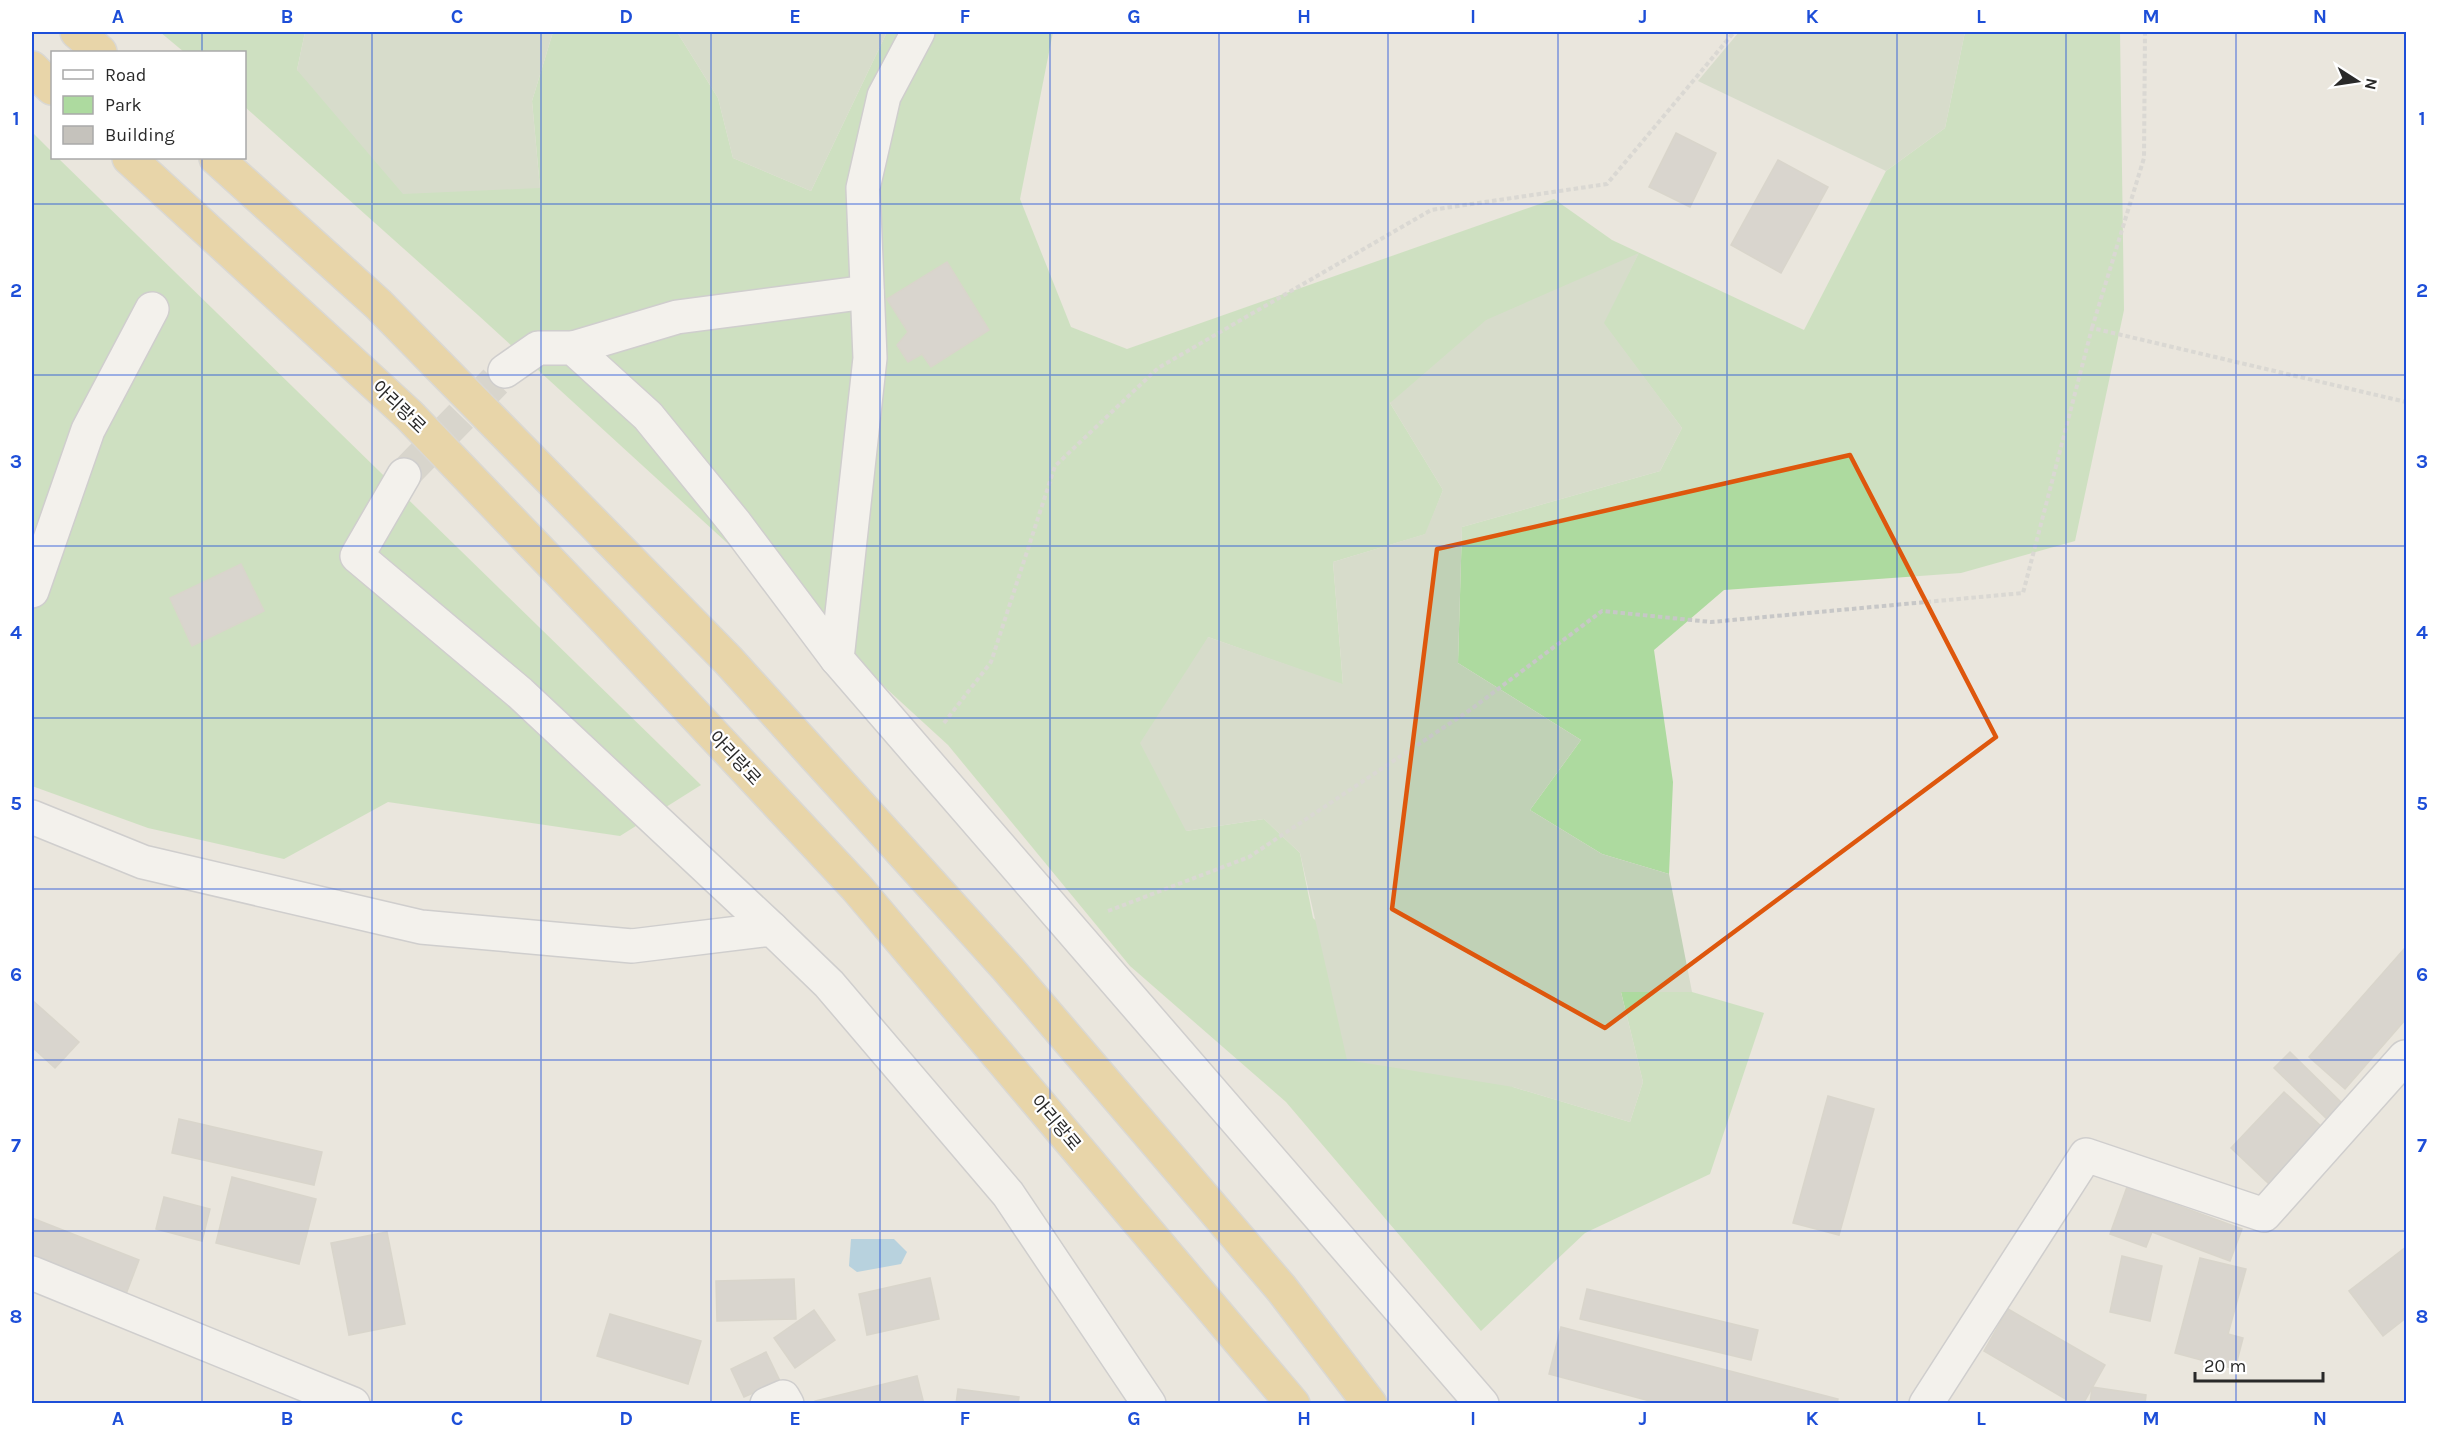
<svg xmlns="http://www.w3.org/2000/svg" width="2438" height="1435" font-family="Karla,'Noto Sans KR',sans-serif">
<style>
.green{fill:#adda9f}
.cemetery{fill:#c0d1b6}
.water{fill:#7cbae0}
.building{fill:#c5c2bc;stroke:#c5c1b7;stroke-width:1.5}
.lines{fill:none;stroke-linecap:round;stroke-linejoin:round}
.minor-tunnel{stroke:#c3c0b9;stroke-width:33;stroke-dasharray:33 16;stroke-linecap:butt}
.minor-casing{stroke:#b0b1bb;stroke-width:36}
.trunk-casing{stroke:#c7c7c7;stroke-width:36}
.path{stroke:#c7c7c7;stroke-width:4;stroke-dasharray:4.5 3;stroke-linecap:butt}
.minor{stroke:#fff;stroke-width:33}
.trunk{stroke:#e6c06a;stroke-width:33}
.marked{fill:none;stroke:#de570d;stroke-width:4.5;stroke-linejoin:round}
.grid{fill:none;stroke:#1d4ed8;stroke-width:1.5;stroke-opacity:0.55}
.labels{text-anchor:middle;dominant-baseline:central;stroke-width:4.5;stroke-linejoin:round;paint-order:stroke}
.street-label{font-size:18px;fill:#292929;stroke:#fff}
.neatline{fill:none;stroke:#1d4ed8;stroke-width:2}
.grid-label{font-size:20px;text-anchor:middle;font-weight:bold;fill:#1d4ed8}
</style>
<rect width="100%" height="100%" fill="#eae6dd"/>
<g class="green">
<polygon points="160,32 305,32 297,70 540,188 532,101 553,32 677,32 718,98 733,158 811,191 887,32 1053,32 1020,199 1071,327 1127,349 1554,199 1612,240 1804,330 1886,171 1945,128 1965,32 2120,32 2124,310 2075,541 1961,573 1724,590 1654,650 1673,782 1669,874 1602,854 1530,810 1581,740 1458,663 1462,527 1660,471 1682,428 1603,323 1638,254 1390,403 1443,490 1426,534 1333,562 1343,685 1208,637 1186,831 1264,819 1300,853 1313,918 1513,1087 1630,1122 1643,1082 1621,992 1692,992 1764,1013 1710,1174 1585,1233 1481,1331 1286,1102 1130,966 948,745 478,315 245,107 244,52 184,52"/>
<polygon points="32,132 52,152 52,158 58,158 701,785 620,836 388,802 284,859 148,828 32,786"/>
</g>
<g class="cemetery">
<polygon points="305,32 553,32 532,101 540,188 403,194 297,70"/>
<polygon points="677,32 887,32 811,191 733,158 718,98"/>
<polygon points="1739,32 1965,32 1945,128 1886,171 1698,81"/>
<polygon points="1639,253 1604,323 1682,428 1660,471 1462,527 1458,663 1581,740 1530,810 1602,854 1669,874 1692,992 1621,992 1643,1082 1630,1122 1513,1087 1347,1060 1300,853 1264,819 1186,831 1140,743 1208,637 1343,684 1333,562 1425,534 1443,490 1390,403 1486,320"/>
</g>
<polygon class="water" points="851,1239 894,1239 907,1252 901,1264 857,1272 849,1266"/>
<g class="building">
<polygon points="1676,133 1716,153 1690,207 1649,187"/>
<polygon points="1778,160 1828,187 1781,273 1731,245"/>
<polygon points="947,262 989,330 931,367 922,354 908,362 897,345 908,332 887,299"/>
<polygon points="241,564 264,611 192,646 170,598"/>
<polygon points="2404,949 2406,951 2406,1019 2345,1089 2309,1057"/>
<polygon points="32,1000 79,1042 55,1068 32,1047"/>
<polygon points="2290,1052 2346,1107 2331,1123 2274,1068"/>
<polygon points="2284,1092 2322,1127 2269,1184 2231,1148"/>
<polygon points="1828,1096 1874,1109 1839,1235 1793,1223"/>
<polygon points="179,1119 322,1152 314,1185 172,1153"/>
<polygon points="232,1177 316,1199 299,1264 216,1243"/>
<polygon points="2127,1187 2242,1229 2230,1261 2152,1232 2146,1247 2110,1234"/>
<polygon points="164,1197 210,1209 202,1241 156,1229"/>
<polygon points="32,1218 139,1260 126,1294 32,1257"/>
<polygon points="387,1232 405,1324 349,1335 331,1243"/>
<polygon points="2406,1247 2406,1318 2383,1336 2349,1291"/>
<polygon points="2122,1256 2162,1266 2150,1321 2110,1312"/>
<polygon points="2200,1258 2246,1269 2228,1334 2243,1338 2235,1369 2175,1353"/>
<polygon points="930,1278 939,1319 867,1335 859,1294"/>
<polygon points="794,1279 796,1319 717,1321 716,1281"/>
<polygon points="1587,1289 1758,1330 1751,1360 1580,1319"/>
<polygon points="2008,1309 2105,1365 2083,1404 2074,1404 1984,1351"/>
<polygon points="814,1310 835,1340 795,1368 774,1338"/>
<polygon points="610,1314 701,1341 688,1384 597,1356"/>
<polygon points="1561,1327 1838,1399 1837,1404 1661,1404 1549,1374"/>
<polygon points="766,1352 780,1381 744,1397 731,1369"/>
<polygon points="917,1376 924,1404 815,1404 815,1401"/>
<polygon points="2092,1387 2146,1395 2145,1404 2090,1404"/>
<polygon points="958,1389 1019,1397 1018,1404 956,1404"/>
</g>
<g class="lines">
<polyline class="minor-tunnel" points="404,475 505,371"/>
<defs>
<g id="minor">
<polyline points="918,32 884,96 863,188 870,358 837,659 1482,1404"/>
<polyline points="573,348 677,317 867,292"/>
<polyline points="505,371 538,348 573,348 648,416 735,523 837,659"/>
<polyline points="404,475 357,556 520,693 772,929"/>
<polyline points="32,591 88,430 152,309"/>
<polyline points="32,817 143,862 421,927 632,946 772,929 829,984 1008,1194 1149,1404"/>
<polyline points="32,1273 353,1404"/>
<polyline points="767,1404 783,1397 787,1404"/>
<polyline points="1926,1404 2086,1155 2264,1215 2405,1057 2406,1058"/>
</g>
<g id="trunk">
<polyline points="77,32 100,52"/>
<polyline points="32,68 52,88"/>
<polyline points="129,158 409,415 607,621 856,887 1293,1404"/>
<polyline points="216,158 378,304 728,660 1008,969 1281,1288 1370,1404"/>
</g>
</defs>
<use href="#minor" class="minor-casing"/>
<use href="#trunk" class="trunk-casing"/>
<g class="path">
<polyline points="2092,328 2144,158 2145,32"/>
<polyline points="944,723 991,662 1055,466 1158,368 1431,210 1607,184 1734,32"/>
<polyline points="1108,911 1249,857 1470,710 1602,611 1711,622 2023,593 2092,328 2406,402"/>
</g>
<use href="#minor" class="minor"/>
<use href="#trunk" class="trunk"/>
</g>
<path d="M0 0H2438V1435H0ZM1850,455L1996,737L1605,1028L1392,909L1437,549Z" fill="#eae6dd" fill-opacity=".55" fill-rule="evenodd"/>
<path class="marked" d="M1850,455L1996,737L1605,1028L1392,909L1437,549Z"/>
<path class="grid" d="M202,32V52M372,32V1404M541,32V1404M711,32V1404M880,32V1404M1050,32V1404M1219,32V1404M1388,32V1404M1558,32V1404M1727,32V1404M1897,32V1404M2066,32V1404M2236,32V1404M202,158V1404M32,204H2406M32,375H2406M32,546H2406M32,718H2406M32,889H2406M32,1060H2406M32,1231H2406"/>
<g class="labels">
<g class="street-label">
<text transform="translate(399 407) rotate(44)">아리랑로</text>
<text transform="translate(735 758) rotate(47)">아리랑로</text>
<text transform="translate(1056 1123) rotate(50)">아리랑로</text>
</g>
</g>
<rect width="2438" height="1435" fill="none" stroke="#ffffff" stroke-width="66"/>
<rect x="51" y="51" width="195" height="108" fill="#ffffff" stroke="#a9a9a9" stroke-width="1.5"/>
<rect x="63" y="70" width="30" height="9" fill="#ffffff" stroke="#a9a9a9" stroke-width="1.5"/>
<text x="105" y="81" font-size="18" fill="#292929">Road</text>
<rect x="63" y="96" width="30" height="18" fill="#adda9f" stroke="#a9a9a9" stroke-width="1.5"/>
<text x="105" y="111" font-size="18" fill="#292929">Park</text>
<rect x="63" y="126" width="30" height="18" fill="#c5c2bc" stroke="#a9a9a9" stroke-width="1.5"/>
<text x="105" y="141" font-size="18" fill="#292929">Building</text>
<g transform="translate(2357 81) rotate(102)" stroke="#ffffff" stroke-width="4.5" paint-order="stroke">
<path d="M0-4.5L10 22L0 15L-10 22Z" fill="#292929"/>
<text y="-9" font-size="16" font-weight="bold" text-anchor="middle" fill="#292929">N</text>
</g>
<path d="M2195 1372v9h128v-9" fill="none" stroke="#292929" stroke-width="3"/>
<text x="2204" y="1372" font-size="18" fill="#292929" stroke="#ffffff" stroke-width="4.5" paint-order="stroke">20 m</text>
<rect x="33" y="33" width="2372" height="1369" class="neatline"/>
<g class="grid-label">
<text x="118" y="23">A</text>
<text x="287" y="23">B</text>
<text x="457" y="23">C</text>
<text x="626" y="23">D</text>
<text x="795" y="23">E</text>
<text x="965" y="23">F</text>
<text x="1134" y="23">G</text>
<text x="1304" y="23">H</text>
<text x="1473" y="23">I</text>
<text x="1643" y="23">J</text>
<text x="1812" y="23">K</text>
<text x="1981" y="23">L</text>
<text x="2151" y="23">M</text>
<text x="2320" y="23">N</text>
<text x="16" y="125">1</text>
<text x="2422" y="125">1</text>
<text x="16" y="297">2</text>
<text x="2422" y="297">2</text>
<text x="16" y="468">3</text>
<text x="2422" y="468">3</text>
<text x="16" y="639">4</text>
<text x="2422" y="639">4</text>
<text x="16" y="810">5</text>
<text x="2422" y="810">5</text>
<text x="16" y="981">6</text>
<text x="2422" y="981">6</text>
<text x="16" y="1152">7</text>
<text x="2422" y="1152">7</text>
<text x="16" y="1323">8</text>
<text x="2422" y="1323">8</text>
<text x="118" y="1425">A</text>
<text x="287" y="1425">B</text>
<text x="457" y="1425">C</text>
<text x="626" y="1425">D</text>
<text x="795" y="1425">E</text>
<text x="965" y="1425">F</text>
<text x="1134" y="1425">G</text>
<text x="1304" y="1425">H</text>
<text x="1473" y="1425">I</text>
<text x="1643" y="1425">J</text>
<text x="1812" y="1425">K</text>
<text x="1981" y="1425">L</text>
<text x="2151" y="1425">M</text>
<text x="2320" y="1425">N</text>
</g>
</svg>
